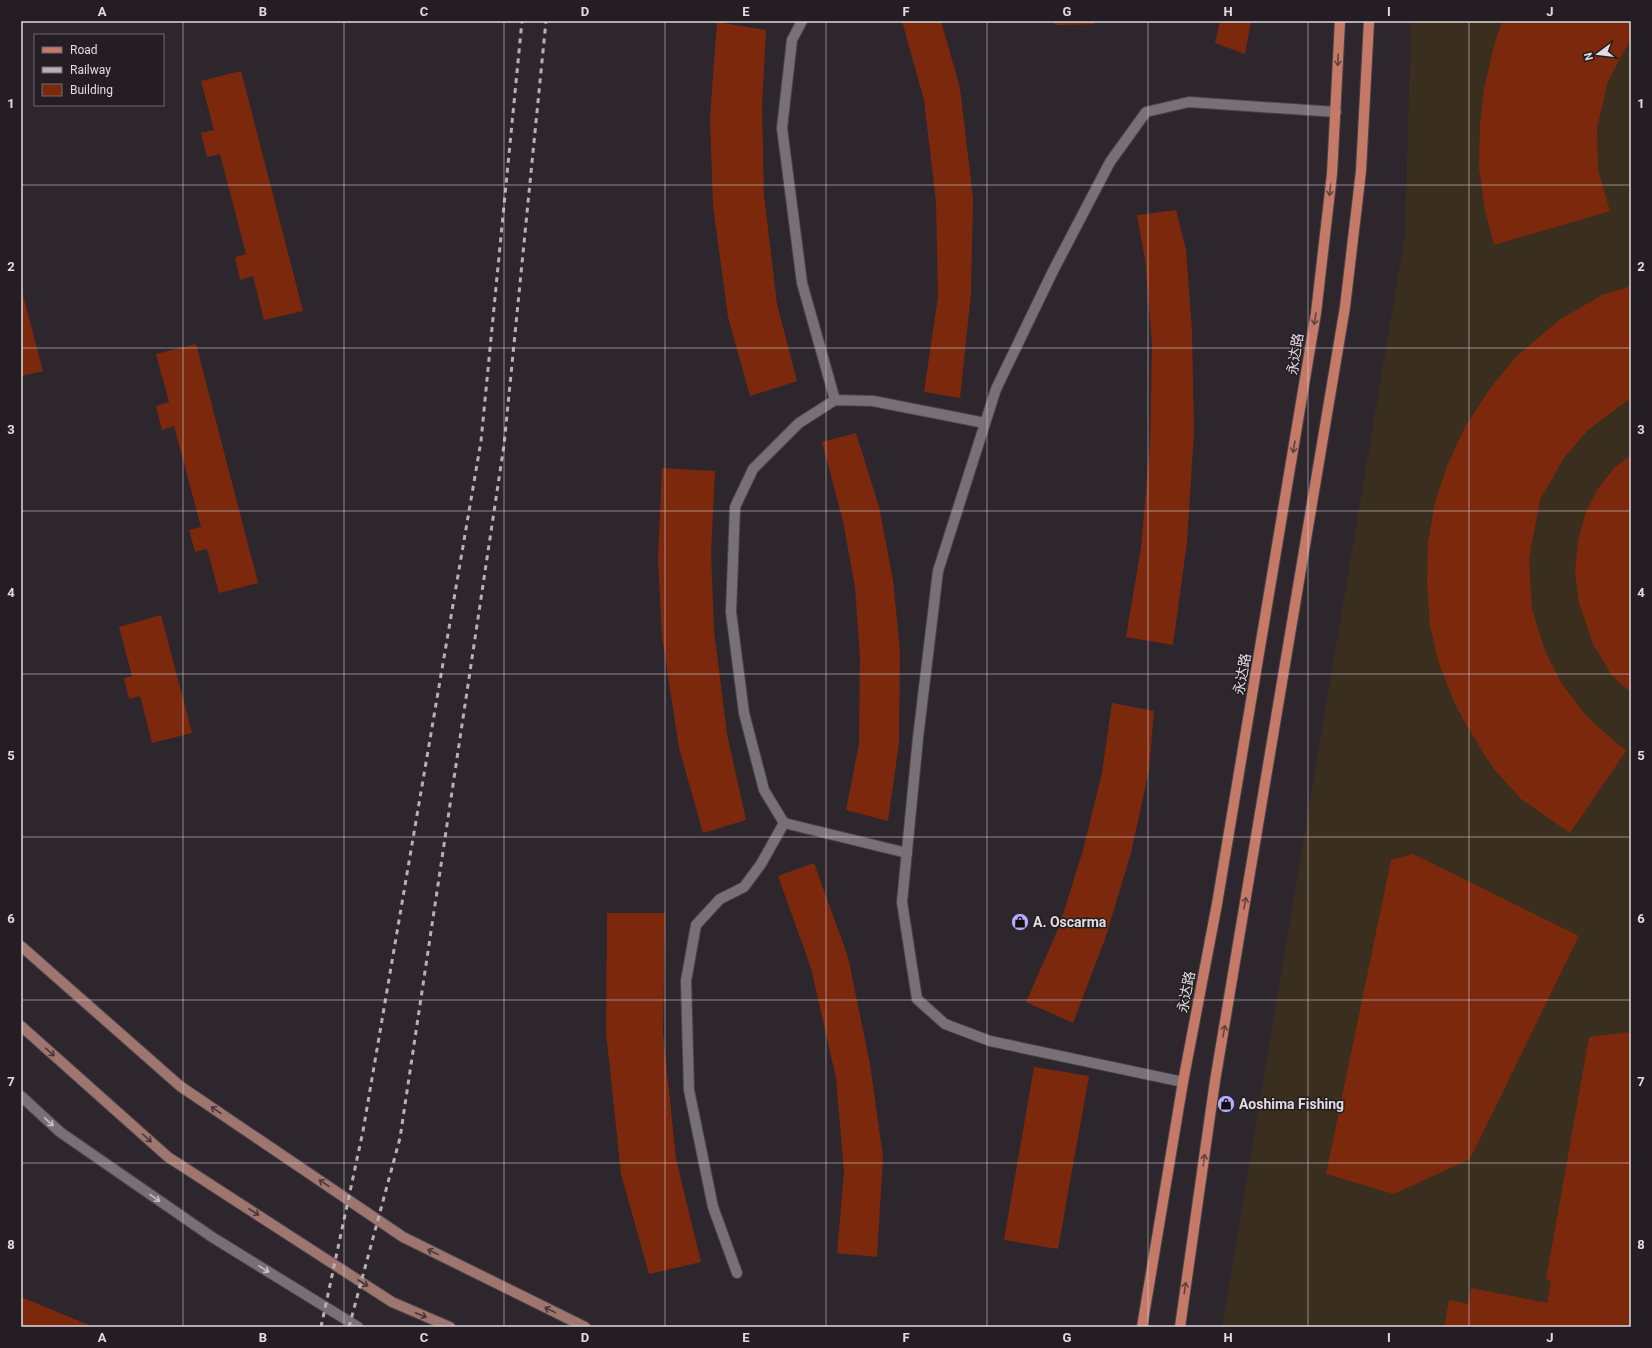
<svg xmlns="http://www.w3.org/2000/svg" width="1652" height="1348" font-family="Roboto,'Noto Sans SC',sans-serif">
<style>
.commercial{fill:#3a2e1f}
.building{fill:#7c280d}
.lines{fill:none;stroke-linecap:round;stroke-linejoin:round}
.lane-casing{stroke:#4b444a;stroke-width:12}
.street-casing{stroke:#4b444a;stroke-width:12}
.secondary-casing{stroke:#4b444a;stroke-width:12}
.primary-casing{stroke:#4b444a;stroke-width:12}
.lane{stroke:#787077;stroke-width:10}
.street{stroke:#787077;stroke-width:10}
.secondary{stroke:#9e756f;stroke-width:10}
.primary{stroke:#c47a66;stroke-width:10}
.rail{stroke:#b7b1b6;stroke-width:3;stroke-dasharray:5 5;stroke-linecap:butt}
.oneway{stroke:#64423e}
.oneway2{stroke:#49373a}
.oneway3{stroke:#c7c1c6}
.grid{fill:none;stroke:#e1dce0;stroke-width:1;stroke-opacity:0.55}
.labels{text-anchor:middle;dominant-baseline:central;stroke-width:3;stroke-linejoin:round;paint-order:stroke}
.street-label{font-size:14px;fill:#e1dce0;stroke:#241d23}
.poi-label{font-size:14px;font-weight:bold;fill:#e1dce0;stroke:#241d23;text-anchor:start}
.neatline{fill:none;stroke:#e1dce0;stroke-width:1.5}
.grid-label{font-size:13px;text-anchor:middle;font-weight:bold;fill:#e1dce0}
</style>
<rect width="100%" height="100%" fill="#2e262d"/>
<polygon class="commercial" points="1411,21 1631,21 1631,1327 1222,1327 1405,234"/>
<g class="building">
<polygon points="902,21 941,21 960,88 973,198 971,293 960,398 924,392 938,296 936,202 924,100"/>
<polygon points="1054,21 1094,21 1095,24 1055,25"/>
<polygon points="1220,21 1251,21 1245,54 1215,43"/>
<polygon points="1503,21 1631,21 1631,38 1608,81 1597,128 1598,170 1610,211 1494,245 1485,210 1479,168 1480,125 1484,88 1496,38"/>
<polygon points="717,22 766,30 762,106 764,195 777,304 797,381 750,396 728,317 713,206 710,117"/>
<polygon points="241,71 303,311 264,320 253,276 240,280 235,257 246,254 220,154 207,157 201,133 214,130 201,81"/>
<polygon points="1176,210 1186,250 1192,331 1194,432 1187,542 1173,645 1126,637 1141,548 1150,444 1152,344 1145,259 1137,215"/>
<polygon points="1631,286 1631,399 1621,405 1588,430 1564,458 1540,500 1529,559 1532,609 1545,651 1562,684 1586,716 1626,751 1570,833 1521,799 1493,768 1468,728 1454,702 1439,664 1430,626 1427,583 1428,543 1435,502 1447,466 1465,427 1491,387 1516,357 1559,320 1602,295"/>
<polygon points="21,288 43,371 21,376"/>
<polygon points="196,344 258,583 219,593 207,549 195,552 189,530 201,527 174,426 162,430 156,406 169,402 156,354"/>
<polygon points="856,433 879,507 893,580 900,651 899,743 888,821 846,810 859,744 860,657 855,587 843,521 822,442"/>
<polygon points="1631,455 1631,692 1612,676 1593,644 1579,603 1575,572 1578,541 1586,511 1597,490 1614,468"/>
<polygon points="662,468 715,471 711,552 714,631 727,734 746,820 703,833 679,748 662,637 658,558"/>
<polygon points="161,615 192,733 152,743 140,696 129,699 124,678 132,676 119,627"/>
<polygon points="1112,703 1154,711 1149,770 1131,853 1105,939 1073,1023 1026,1002 1059,927 1083,850 1102,773"/>
<polygon points="1413,854 1579,936 1470,1159 1394,1194 1326,1174 1391,860"/>
<polygon points="814,863 848,957 870,1064 883,1157 877,1257 837,1253 844,1172 836,1078 811,968 778,876"/>
<polygon points="607,913 665,913 663,1033 676,1159 701,1262 649,1274 621,1174 606,1032"/>
<polygon points="1631,1032 1631,1327 1444,1327 1449,1300 1468,1304 1471,1288 1547,1303 1551,1281 1546,1280 1589,1037"/>
<polygon points="1034,1067 1089,1076 1058,1249 1004,1240"/>
<polygon points="21,1297 94,1327 21,1327"/>
</g>
<g class="lines">
<defs>
<g id="lane">
<polyline points="802,21 792,40 782,128 802,283 835,400"/>
<polyline points="907,853 784,823 764,790 744,713 731,612 735,507 753,469 799,423 835,400 873,401 985,423"/>
<polyline points="1183,1082 990,1041 945,1024 917,999 902,902 918,738 938,571 996,389 1053,271 1110,162 1146,112 1189,102 1336,112"/>
<polyline points="737,1273 713,1207 689,1090 686,981 696,925 720,899 744,887 761,864 784,823"/>
</g>
<polyline id="street" points="21,1096 60,1132 212,1237 358,1327"/>
<g id="secondary">
<polyline points="21,946 180,1086 403,1237 585,1327"/>
<polyline points="21,1026 168,1157 392,1302 450,1327"/>
</g>
<g id="primary">
<polyline points="1142,1327 1183,1082 1217,904 1316,313 1332,174 1340,21"/>
<polyline points="1180,1327 1215,1081 1345,307 1361,171 1369,21"/>
</g>
</defs>
<use href="#lane" class="lane-casing"/>
<use href="#street" class="street-casing"/>
<use href="#secondary" class="secondary-casing"/>
<use href="#primary" class="primary-casing"/>
<use href="#lane" class="lane"/>
<use href="#street" class="street"/>
<use href="#secondary" class="secondary"/>
<use href="#primary" class="primary"/>
<g class="rail">
<polyline points="321,1327 363,1131 481,441 522,21"/>
<polyline points="349,1327 400,1138 504,445 546,21"/>
</g>
</g>
<defs><path id="oneway-shaft" d="M-6 0H5M1.5-3L5.5 0L1.5 3" fill="none" stroke-width="1.6" stroke-linecap="round" stroke-linejoin="round"/></defs>
<g class="oneway">
<use href="#oneway-shaft" transform="translate(1338 60) rotate(92)"/>
<use href="#oneway-shaft" transform="translate(1330 190) rotate(97)"/>
<use href="#oneway-shaft" transform="translate(1315 319) rotate(99)"/>
<use href="#oneway-shaft" transform="translate(1294 447) rotate(99)"/>
<use href="#oneway-shaft" transform="translate(1245 903) rotate(-80)"/>
<use href="#oneway-shaft" transform="translate(1224 1031) rotate(-80)"/>
<use href="#oneway-shaft" transform="translate(1204 1160) rotate(-82)"/>
<use href="#oneway-shaft" transform="translate(1185 1288) rotate(-82)"/>
</g>
<g class="oneway2">
<use href="#oneway-shaft" transform="translate(50 1052) rotate(42)"/>
<use href="#oneway-shaft" transform="translate(216 1110) rotate(-146)"/>
<use href="#oneway-shaft" transform="translate(147 1138) rotate(42)"/>
<use href="#oneway-shaft" transform="translate(324 1183) rotate(-146)"/>
<use href="#oneway-shaft" transform="translate(254 1212) rotate(33)"/>
<use href="#oneway-shaft" transform="translate(433 1252) rotate(-154)"/>
<use href="#oneway-shaft" transform="translate(363 1283) rotate(33)"/>
<use href="#oneway-shaft" transform="translate(550 1310) rotate(-154)"/>
<use href="#oneway-shaft" transform="translate(421 1315) rotate(23)"/>
</g>
<g class="oneway3">
<use href="#oneway-shaft" transform="translate(49 1122) rotate(43)"/>
<use href="#oneway-shaft" transform="translate(155 1198) rotate(35)"/>
<use href="#oneway-shaft" transform="translate(264 1269) rotate(32)"/>
</g>
<path class="grid" d="M183,21V1327M344,21V1327M504,21V1327M665,21V1327M826,21V1327M987,21V1327M1148,21V1327M1308,21V1327M1469,21V1327M21,185H1631M21,348H1631M21,511H1631M21,674H1631M21,837H1631M21,1000H1631M21,1163H1631"/>
<defs>
<symbol id="shop-disc" viewBox="-11 -11 22 22"><circle r="9.5" fill="#b8abf7" stroke="#241d23"/><path d="M-5-2.5h2.3a2.7 3.5 0 0 1 5.4 0H5L5.5 6h-11ZM-1.5-2.5h3a1.5 2.3 0 0 0-3 0Z" fill="#111"/></symbol>
</defs>
<g fill-rule="evenodd">
<use href="#shop-disc" x="1010" y="912" width="20" height="20"/>
<use href="#shop-disc" x="1216" y="1094" width="20" height="20"/>
</g>
<g class="labels">
<g class="street-label">
<text transform="translate(1295 354) rotate(-81)">永达路</text>
<text transform="translate(1242 674) rotate(-80)">永达路</text>
<text transform="translate(1186 992) rotate(-79)">永达路</text>
</g>
<g class="poi-label">
<text x="1033" y="922">A. Oscarma</text>
<text x="1239" y="1104">Aoshima Fishing</text>
</g>
</g>
<rect width="1652" height="1348" fill="none" stroke="#241d23" stroke-width="44"/>
<rect x="34" y="34" width="130" height="72" fill="#241d23" stroke="#70696f"/>
<rect x="42" y="47" width="20" height="6" fill="#c47a66" stroke="#70696f"/>
<text x="70" y="54" font-size="12" fill="#e1dce0">Road</text>
<rect x="42" y="67" width="20" height="6" fill="#b7b1b6" stroke="#70696f"/>
<text x="70" y="74" font-size="12" fill="#e1dce0">Railway</text>
<rect x="42" y="84" width="20" height="12" fill="#7c280d" stroke="#70696f"/>
<text x="70" y="94" font-size="12" fill="#e1dce0">Building</text>
<g transform="translate(1598 54) rotate(255)" stroke="#241d23" stroke-width="3" paint-order="stroke">
<path d="M0-3L7 15L0 10L-7 15Z" fill="#e1dce0"/>
<text y="-6" font-size="11" font-weight="bold" text-anchor="middle" fill="#e1dce0">N</text>
</g>
<rect x="22" y="22" width="1608" height="1304" class="neatline"/>
<g class="grid-label">
<text x="102" y="16">A</text>
<text x="263" y="16">B</text>
<text x="424" y="16">C</text>
<text x="585" y="16">D</text>
<text x="746" y="16">E</text>
<text x="906" y="16">F</text>
<text x="1067" y="16">G</text>
<text x="1228" y="16">H</text>
<text x="1389" y="16">I</text>
<text x="1550" y="16">J</text>
<text x="11" y="108">1</text>
<text x="1641" y="108">1</text>
<text x="11" y="271">2</text>
<text x="1641" y="271">2</text>
<text x="11" y="434">3</text>
<text x="1641" y="434">3</text>
<text x="11" y="597">4</text>
<text x="1641" y="597">4</text>
<text x="11" y="760">5</text>
<text x="1641" y="760">5</text>
<text x="11" y="923">6</text>
<text x="1641" y="923">6</text>
<text x="11" y="1086">7</text>
<text x="1641" y="1086">7</text>
<text x="11" y="1249">8</text>
<text x="1641" y="1249">8</text>
<text x="102" y="1342">A</text>
<text x="263" y="1342">B</text>
<text x="424" y="1342">C</text>
<text x="585" y="1342">D</text>
<text x="746" y="1342">E</text>
<text x="906" y="1342">F</text>
<text x="1067" y="1342">G</text>
<text x="1228" y="1342">H</text>
<text x="1389" y="1342">I</text>
<text x="1550" y="1342">J</text>
</g>
</svg>
